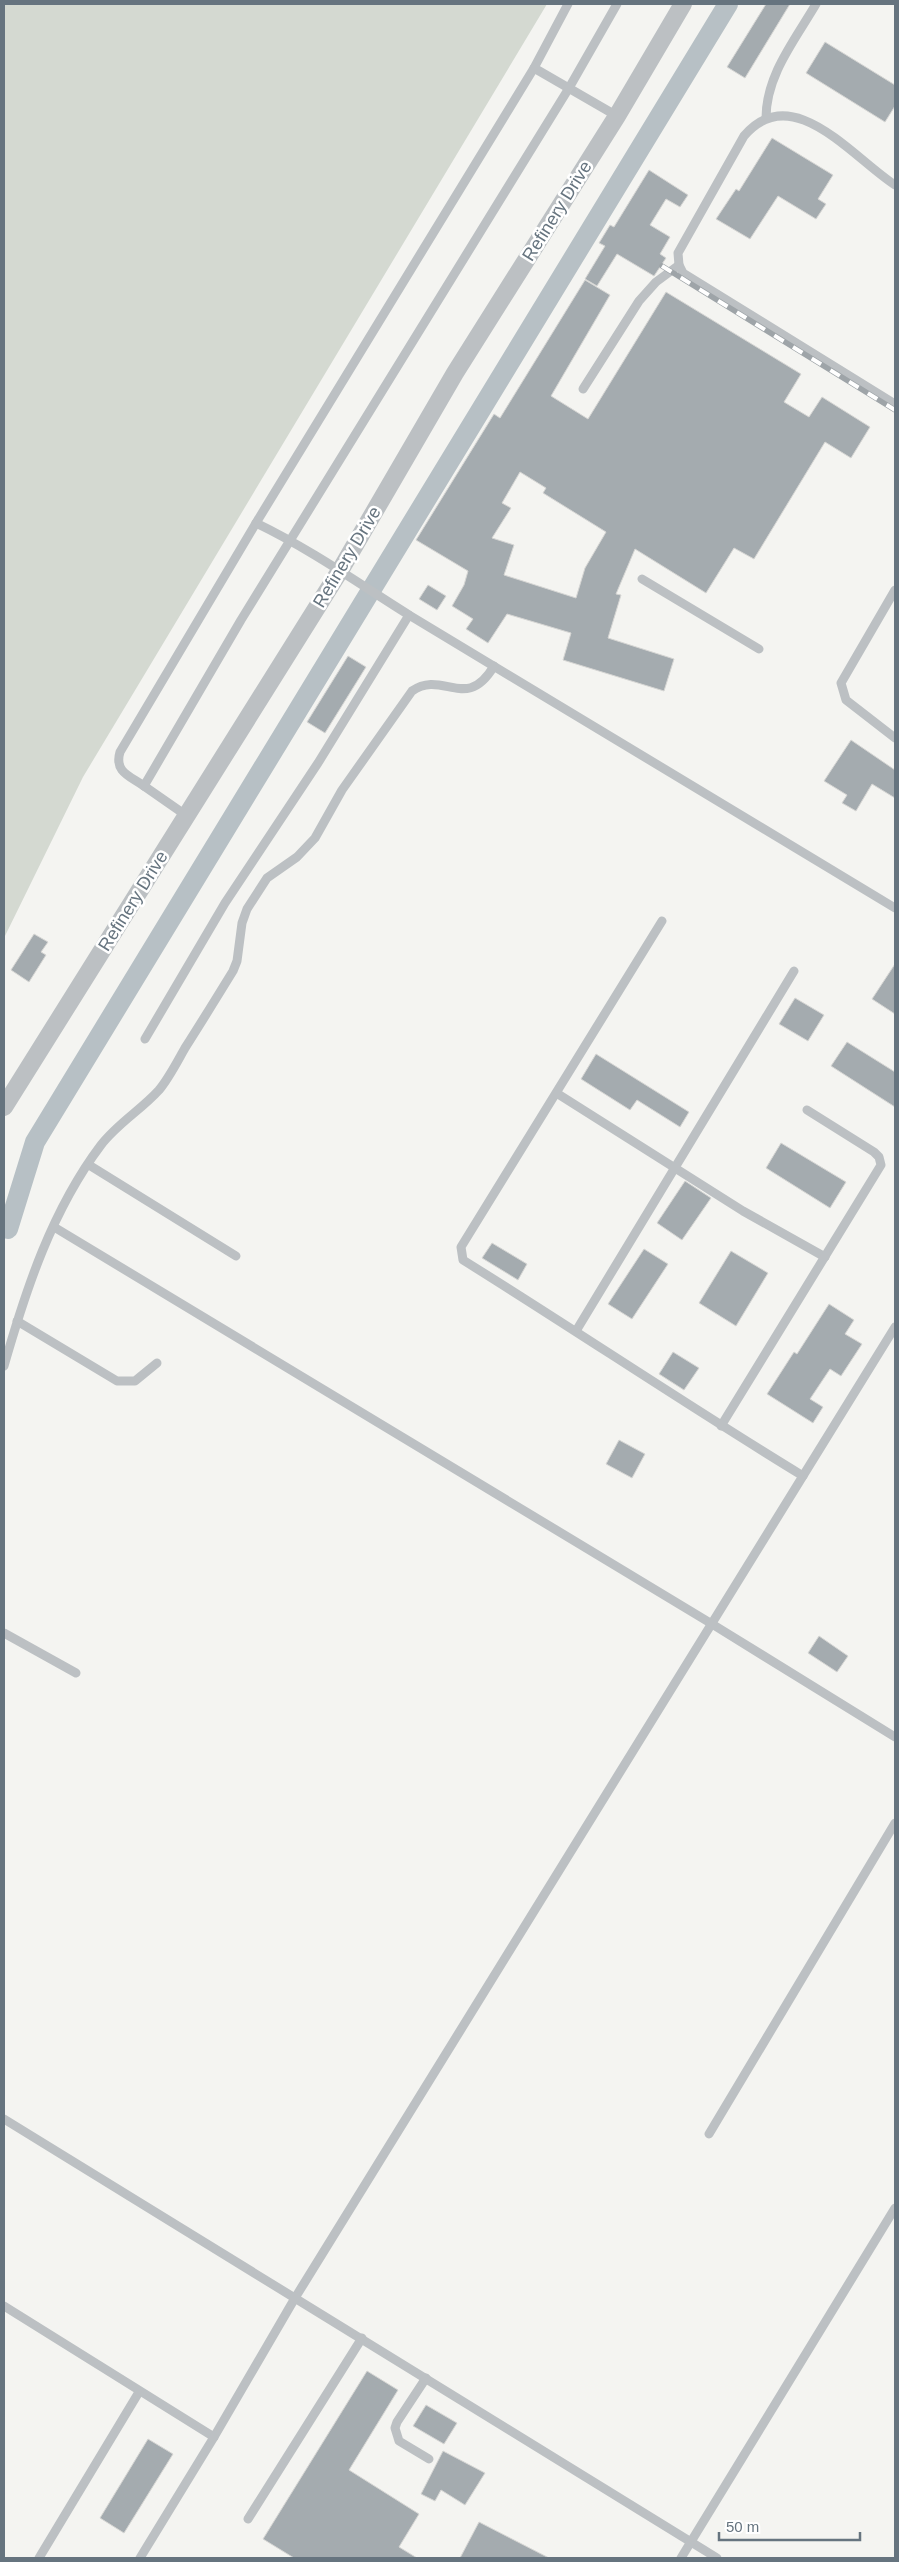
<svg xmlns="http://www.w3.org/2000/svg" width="899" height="2562" font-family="Helvetica,sans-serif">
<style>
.green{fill:#d4d9d1}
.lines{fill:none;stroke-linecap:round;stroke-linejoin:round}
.canal{stroke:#b7c0c5;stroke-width:20}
.building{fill:#a4abaf;stroke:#d6d6d4;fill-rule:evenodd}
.service{stroke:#bcc0c3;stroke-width:9}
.minor{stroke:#bcc0c3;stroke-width:18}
.rail-casing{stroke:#9ea4a8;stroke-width:5.5}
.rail{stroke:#fff;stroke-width:4;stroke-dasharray:11;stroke-linecap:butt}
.labels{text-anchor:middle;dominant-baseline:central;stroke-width:5;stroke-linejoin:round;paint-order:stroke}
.street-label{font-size:18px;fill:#66747f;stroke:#fff}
</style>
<rect width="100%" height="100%" fill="#f4f4f1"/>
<polygon class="green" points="4,4 547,4 83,777 4,938"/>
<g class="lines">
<polyline class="canal" points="8,1229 35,1142 728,4"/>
</g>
<g class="building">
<polygon points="766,4 790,4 745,78 727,67"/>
<polygon points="825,42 895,85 895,106 885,122 806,73"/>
<polygon points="772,138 833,175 818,199 826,204 816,219 778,196 750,239 716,219 736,189 739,191"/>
<polygon points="649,170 688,195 680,207 666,199 650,225 670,237 660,254 666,258 654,276 617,254 597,286 585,279 605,246 599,243 610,225 614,227"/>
<path d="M585,280L610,295L551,396L588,419L666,292L801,374L784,402L809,417L822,397L870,427L851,458L825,442L754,559L734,548L706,593L635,549L616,594L621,595L608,638L674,659L664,691L563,660L571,633L507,614L488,643L466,629L473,619L452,606L464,585L468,571L416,540L494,414L500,418ZM520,472L546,488L543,493L606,532L585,568L576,598L504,575L514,545L492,538L511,508L502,503Z"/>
<polygon points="428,585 446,596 437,610 419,599"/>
<polygon points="348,656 366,667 325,733 307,722"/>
<polygon points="851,740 895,770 895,798 872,784 856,811 842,803 847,795 824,781"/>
<polygon points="34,934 48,942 41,952 46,955 29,982 11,970"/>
<polygon points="895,964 895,1014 872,999"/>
<polygon points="795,998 824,1015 808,1041 779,1024"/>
<polygon points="847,1042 895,1072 895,1107 831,1066"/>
<polygon points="596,1054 689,1112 680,1127 637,1100 630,1110 581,1079"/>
<polygon points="781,1143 846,1182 830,1208 766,1168"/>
<polygon points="685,1181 711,1198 682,1240 657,1223"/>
<polygon points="492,1243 527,1264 518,1280 482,1258"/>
<polygon points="644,1249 668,1264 632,1319 608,1304"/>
<polygon points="731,1251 768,1273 736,1326 699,1303"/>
<polygon points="829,1304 854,1320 845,1334 862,1344 841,1376 830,1369 810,1399 823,1407 813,1423 767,1394 794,1352 797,1354"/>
<polygon points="673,1352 699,1368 684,1390 659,1374"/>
<polygon points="619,1440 645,1454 632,1478 606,1464"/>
<polygon points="819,1636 848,1656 837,1672 808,1653"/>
<polygon points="367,2371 398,2390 349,2470 419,2514 399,2547 417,2558 294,2558 263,2539"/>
<polygon points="426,2405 457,2423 444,2444 413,2426"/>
<polygon points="148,2439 173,2454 124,2533 100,2518"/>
<polygon points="443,2451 485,2473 465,2505 441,2490 435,2501 421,2494"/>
<polygon points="479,2522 549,2558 460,2558"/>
</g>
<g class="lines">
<g class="service">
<path d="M568,4L534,68L256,523L120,752C114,772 130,776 144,786L241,620L569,88L617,4"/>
<polyline points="534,68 617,116"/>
<path d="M766,118C766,75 795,40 816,4"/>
<path d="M895,185C853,158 792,79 744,136L678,253L679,265L683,273L895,404"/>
<polyline points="583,389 639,301 656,282 679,265"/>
<path d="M256,523C310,549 358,583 409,615L895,908"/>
<polyline points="642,579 759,649"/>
<polyline points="895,590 841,683 846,700 895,738"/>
<polyline points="144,786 187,816"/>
<path d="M662,921L461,1247L463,1260C577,1331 688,1406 803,1476"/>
<polyline points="145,1039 225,903 318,763 409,615"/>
<polyline points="558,1094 743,1211 825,1257"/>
<polyline points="89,1165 236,1256"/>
<polyline points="54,1227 712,1624 895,1737"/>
<polyline points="17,1321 117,1381 135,1381 157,1363"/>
<polyline points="576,1331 794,971"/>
<path d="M4,1366C26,1289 52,1210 101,1145C118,1123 141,1110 159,1090C169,1078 177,1062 185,1048C201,1023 217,997 233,971L237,961L242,923L247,909L267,878L297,857L315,838L342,790L412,691C443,669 466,713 494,666"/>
<polyline points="721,1426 881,1165 879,1157 874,1152 807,1110"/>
<polyline points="4,1633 76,1673"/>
<polyline points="4,2119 717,2558"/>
<polyline points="709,2134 895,1823"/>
<polyline points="4,2306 214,2437"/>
<polyline points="426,2378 397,2422 395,2428 399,2441 429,2459"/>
<polyline points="248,2519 362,2338"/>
<polyline points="39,2558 139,2392"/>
<polyline points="140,2558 214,2437 295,2298 895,1327"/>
<polyline points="681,2558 895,2208"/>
</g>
<polyline class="minor" points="4,1107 341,569 455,373 617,116 683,4"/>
<defs>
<polyline id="rail" points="662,266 895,410"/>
</defs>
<use href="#rail" class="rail-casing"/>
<use href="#rail" class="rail"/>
</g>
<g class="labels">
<g class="street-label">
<text transform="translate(557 211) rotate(-58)">Refinery Drive</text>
<text transform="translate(347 557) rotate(-59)">Refinery Drive</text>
<text transform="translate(133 901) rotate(-58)">Refinery Drive</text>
</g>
</g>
<rect width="899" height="2562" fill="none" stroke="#66747f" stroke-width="10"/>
<path d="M719 2532v8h141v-8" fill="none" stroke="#66747f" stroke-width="2.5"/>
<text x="726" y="2532" font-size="15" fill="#66747f" stroke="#ffffff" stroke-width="4" paint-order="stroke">50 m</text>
</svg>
